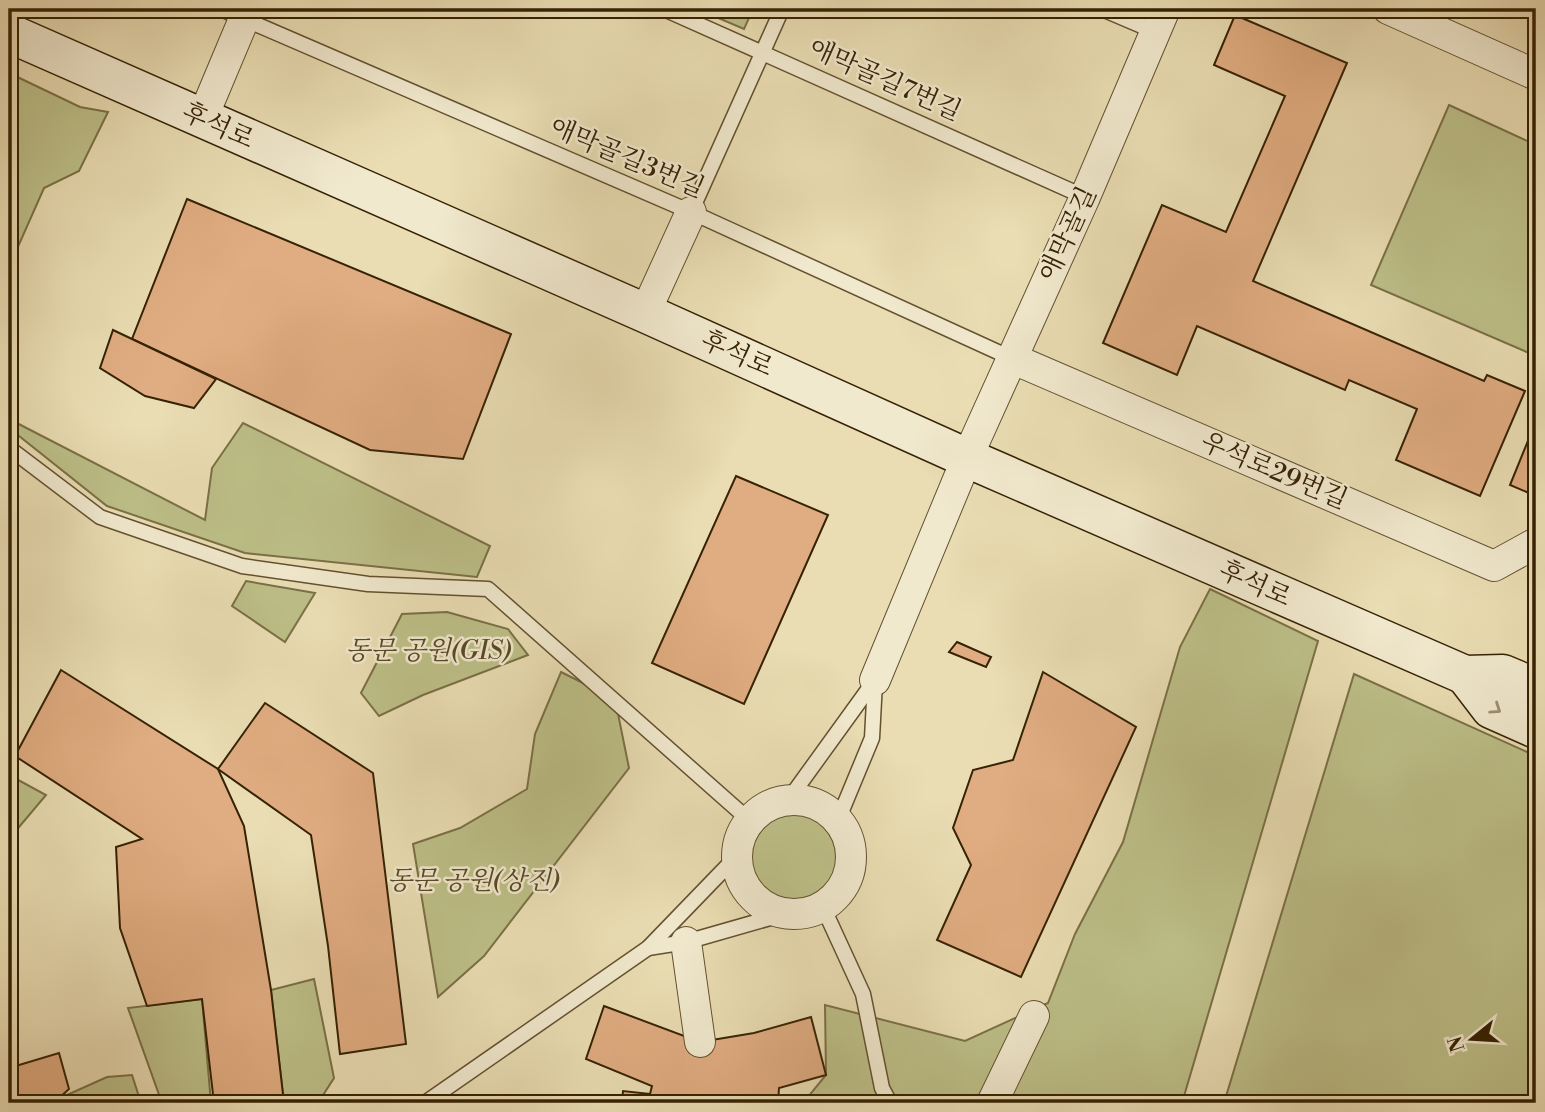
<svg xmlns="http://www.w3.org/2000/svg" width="1545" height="1112" font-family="'Libre Bodoni','Noto Serif KR',serif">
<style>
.green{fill:#bdbf88;stroke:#7a7046;stroke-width:2}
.building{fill:#e0ac81;stroke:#362204;stroke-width:2}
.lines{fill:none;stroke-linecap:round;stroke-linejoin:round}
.lane-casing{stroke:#635130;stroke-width:17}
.street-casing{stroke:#635130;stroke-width:32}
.secondary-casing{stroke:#362204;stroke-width:41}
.lane{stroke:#f1e9ce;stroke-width:14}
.street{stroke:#f1e9ce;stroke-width:30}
.secondary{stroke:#f1e9ce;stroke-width:38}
.oneway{stroke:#9d8f73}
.labels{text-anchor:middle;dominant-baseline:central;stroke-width:5;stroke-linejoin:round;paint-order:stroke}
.street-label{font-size:26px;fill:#362204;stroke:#f1e9ce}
.park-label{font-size:26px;font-style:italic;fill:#584925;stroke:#f1e9ce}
</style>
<rect width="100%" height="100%" fill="#eaddb3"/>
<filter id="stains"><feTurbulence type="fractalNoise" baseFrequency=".00286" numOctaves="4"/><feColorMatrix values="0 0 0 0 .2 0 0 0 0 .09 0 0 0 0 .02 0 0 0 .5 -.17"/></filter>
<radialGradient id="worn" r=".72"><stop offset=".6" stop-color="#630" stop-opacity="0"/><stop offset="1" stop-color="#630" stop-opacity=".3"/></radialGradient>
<g class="green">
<polygon points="697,9 753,9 744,29"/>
<polygon points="9,73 80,107 108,112 79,171 44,188 9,267"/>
<polygon points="1449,105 1536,145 1536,356 1371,285"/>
<polygon points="9,419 205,520 212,468 243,423 490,546 477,577 245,553 107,506 9,428"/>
<polygon points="246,581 315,593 285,642 232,606"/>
<polygon points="1210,589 1318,641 1182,1103 803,1103 826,1075 825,1005 965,1041 1048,1003 1075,934 1123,842 1180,647"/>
<polygon points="447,612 508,629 528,655 423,695 379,716 361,693 402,614"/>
<polygon points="561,672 615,699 629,768 484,956 438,997 413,844 460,828 527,789 535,734"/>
<polygon points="1354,674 1536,756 1536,1103 1224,1103"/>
<polygon points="9,775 46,795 9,839"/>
<circle cx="795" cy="852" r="48"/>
<polygon points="314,979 334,1078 318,1103 284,1103 271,990"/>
<polygon points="202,999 211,1103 162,1103 128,1008"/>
<polygon points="132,1075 141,1103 60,1103 58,1099 107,1077"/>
</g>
<g class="building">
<polygon points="1235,15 1347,63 1253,281 1484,381 1487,375 1525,391 1480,496 1396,460 1417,409 1349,380 1345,390 1197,326 1177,375 1103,343 1162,205 1226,232 1285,96 1214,65"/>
<polygon points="187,199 511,334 463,459 370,450 132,339"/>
<polygon points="113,330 132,339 216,379 194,408 145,396 100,368"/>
<polygon points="1536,421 1536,496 1510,485"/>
<polygon points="736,476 828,515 744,704 652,663"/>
<polygon points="957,642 991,657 986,667 949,652"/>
<polygon points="61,670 218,769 244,826 271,990 284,1103 214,1103 202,999 147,1006 120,928 116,847 142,839 15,756"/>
<polygon points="1043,672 1136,727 1021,977 937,940 971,865 953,828 973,770 1013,760"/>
<polygon points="265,703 373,773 406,1044 340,1054 328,946 311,835 218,769"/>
<polygon points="604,1006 700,1042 754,1033 811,1017 826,1075 779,1088 778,1103 622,1103 623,1091 650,1094 652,1086 586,1059"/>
<polygon points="59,1053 69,1089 58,1099 60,1103 9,1103 9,1068"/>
</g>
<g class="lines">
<defs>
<g id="lane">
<polyline points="221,9 691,212 1011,358"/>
<polyline points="664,9 1085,197"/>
<polyline points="1102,9 1156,32"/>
<polyline points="691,212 782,9"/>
<polyline points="9,448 100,517 242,566 368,584 488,589 749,820"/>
<polyline points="789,799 875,680"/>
<polyline points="838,820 872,738 875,682"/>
<polyline points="823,907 863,994 882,1088 890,1103"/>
<polyline points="648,948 686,942 784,914"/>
<polyline points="425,1103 648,948 736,857"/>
</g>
<g id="street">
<polyline points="1388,9 1536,75"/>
<polyline points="202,119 244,19"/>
<polyline points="645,313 691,212"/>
<polyline points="1011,358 1494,566 1536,543"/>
<polyline points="875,680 967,458 1085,197 1165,9"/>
<circle cx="794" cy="857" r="57"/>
<polyline points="686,942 700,1042"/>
<polyline points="992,1103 1034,1016"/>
</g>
<g id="secondary">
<polyline points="9,33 645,313 967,458 1465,675 1503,674 1536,688"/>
<polyline points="1465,675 1491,709 1536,729"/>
</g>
</defs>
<use href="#lane" class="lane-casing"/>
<use href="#street" class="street-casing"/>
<use href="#secondary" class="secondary-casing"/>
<use href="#lane" class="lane"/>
<use href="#street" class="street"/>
<use href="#secondary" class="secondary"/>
</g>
<defs><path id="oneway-chevron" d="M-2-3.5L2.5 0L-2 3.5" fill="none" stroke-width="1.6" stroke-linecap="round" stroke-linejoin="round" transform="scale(1.75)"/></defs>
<use class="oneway" href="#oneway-chevron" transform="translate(1496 709) rotate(34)"/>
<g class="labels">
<g class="street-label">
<text transform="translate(885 80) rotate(24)">애막골길7번길</text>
<text transform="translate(218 126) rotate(24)">후석로</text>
<text transform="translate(627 158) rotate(23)">애막골길3번길</text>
<text transform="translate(1068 234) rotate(-65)">애막골길</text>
<text transform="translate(737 354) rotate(24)">후석로</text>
<text transform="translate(1274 471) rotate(23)">우석로29번길</text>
<text transform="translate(1255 584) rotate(24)">후석로</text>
</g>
<g class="park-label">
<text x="428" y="651">동문 공원(GIS)</text>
<text x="473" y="881">동문 공원(상진)</text>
</g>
</g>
<rect width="1545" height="1112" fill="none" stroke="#eaddb3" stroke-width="35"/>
<rect x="10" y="10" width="1524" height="1091" fill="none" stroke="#362204" stroke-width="3.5"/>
<rect x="18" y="18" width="1510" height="1077" fill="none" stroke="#362204" stroke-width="2"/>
<g transform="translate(1472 1039) rotate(252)" stroke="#f1e9ce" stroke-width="5" paint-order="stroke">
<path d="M0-5L12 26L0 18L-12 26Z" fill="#362204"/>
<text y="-10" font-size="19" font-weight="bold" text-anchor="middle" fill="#362204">N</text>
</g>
<rect width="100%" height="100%" filter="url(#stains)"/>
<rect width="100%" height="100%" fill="url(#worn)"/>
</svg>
